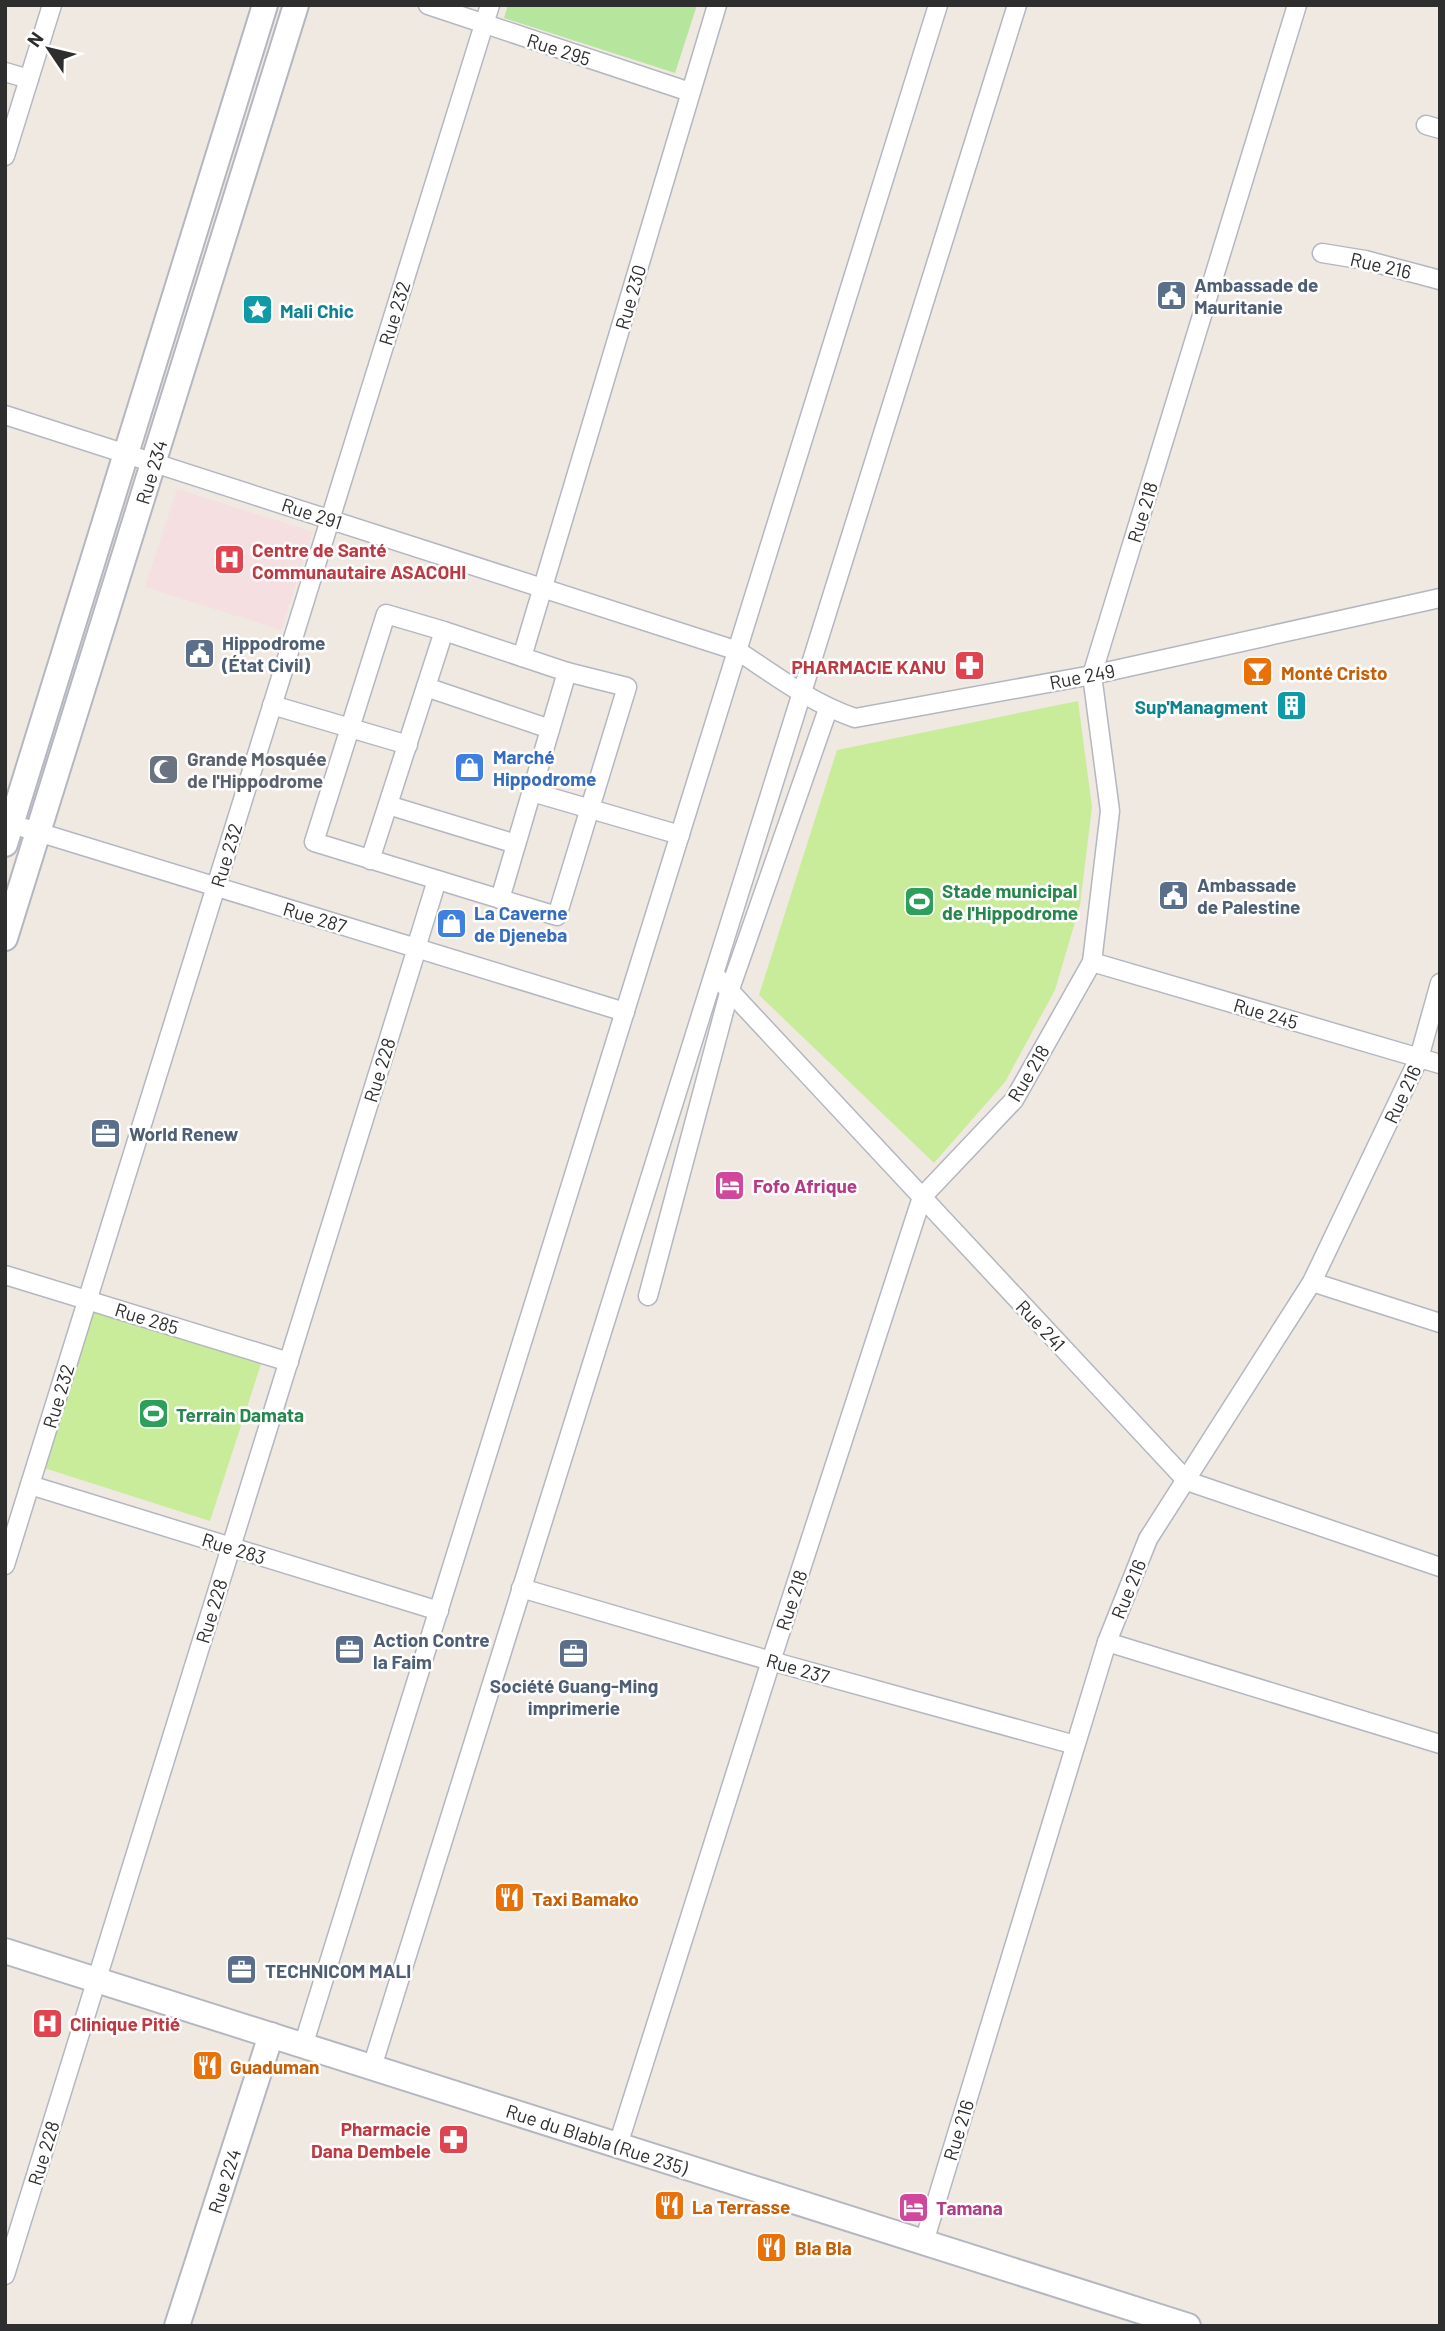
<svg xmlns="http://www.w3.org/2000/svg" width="1445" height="2331" font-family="Barlow,sans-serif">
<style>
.medical{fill:#f5dfe0}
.green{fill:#b6e59e}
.pitch{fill:#c9ec9a}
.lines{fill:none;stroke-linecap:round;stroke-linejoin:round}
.street-casing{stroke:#b4b7c1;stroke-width:21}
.secondary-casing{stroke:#b4b7c1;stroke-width:28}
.street{stroke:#fff;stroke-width:18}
.secondary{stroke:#fff;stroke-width:24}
.labels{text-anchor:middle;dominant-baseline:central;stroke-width:5;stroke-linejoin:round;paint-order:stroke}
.street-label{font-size:19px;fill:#2e2e2e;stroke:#fff}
.service-label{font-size:19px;font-weight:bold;fill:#4e5e75;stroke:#fff;text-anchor:start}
.culture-label{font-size:19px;font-weight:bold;fill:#0d838f;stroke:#fff;text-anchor:start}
.health-label{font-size:19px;font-weight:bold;fill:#be3a42;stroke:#fff;text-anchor:start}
.food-label{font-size:19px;font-weight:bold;fill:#c56008;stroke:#fff;text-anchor:start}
.shop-label{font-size:19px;font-weight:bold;fill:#366cbe;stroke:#fff;text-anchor:start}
.worship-label{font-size:19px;font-weight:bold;fill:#5b616d;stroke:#fff;text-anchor:start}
.leisure-label{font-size:19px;font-weight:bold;fill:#27864d;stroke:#fff;text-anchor:start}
.hotel-label{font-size:19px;font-weight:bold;fill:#b23c85;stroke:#fff;text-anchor:start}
</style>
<rect width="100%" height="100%" fill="#efe9e1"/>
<polygon class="medical" points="177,489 313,532 281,630 145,587"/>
<polygon class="green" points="508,5 697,5 675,73 504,18"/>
<g class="pitch">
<polygon points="1078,701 1092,807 1080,905 1055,990 1005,1082 934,1163 759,995 837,750"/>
<polygon points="95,1308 262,1361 210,1521 44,1468"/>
</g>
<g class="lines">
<defs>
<g id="street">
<polyline points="428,5 690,92"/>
<polyline points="5,72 29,79"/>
<polyline points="1426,125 1440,129"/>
<polyline points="5,156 52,5"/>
<polyline points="1322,253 1365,260 1440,280"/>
<path d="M5,415L738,651C776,676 811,703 855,718L1092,675L1440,598"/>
<polyline points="522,657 717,5"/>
<polyline points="426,687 550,729"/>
<polyline points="272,705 408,745"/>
<polyline points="532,792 680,835"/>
<polyline points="388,805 516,844"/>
<polyline points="5,822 625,1012"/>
<polyline points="370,860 444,631 567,672 500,899 314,842 386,614 444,631"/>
<polyline points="500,899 557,916 627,687 567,672"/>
<polyline points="416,948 437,880"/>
<polyline points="1092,962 1440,1064"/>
<polyline points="714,974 1187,1481 1440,1567"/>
<polyline points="5,1275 289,1362"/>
<polyline points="1312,1282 1440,1323"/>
<polyline points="648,1296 730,989 828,709"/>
<polyline points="30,1485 439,1611"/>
<polyline points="5,1565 490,5"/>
<polyline points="521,1588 771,1661 1075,1745"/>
<polyline points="1107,1642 1440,1744"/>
<polyline points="303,2046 938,5"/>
<path d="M372,2067C586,1380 805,694 1017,5"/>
<polyline points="618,2145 771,1661 922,1197 1014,1100 1092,962 1110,811 1092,675 1297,5"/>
<polyline points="924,2242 1107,1642 1148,1539 1312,1282 1419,1058 1440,983"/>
<polyline points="5,2275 417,948"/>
</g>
<g id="secondary">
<polyline points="5,844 265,5"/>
<polyline points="5,938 296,5"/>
<polyline points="5,1951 1188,2326"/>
<polyline points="177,2326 271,2035"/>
</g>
</defs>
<use href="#street" class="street-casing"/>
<use href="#secondary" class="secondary-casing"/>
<use href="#street" class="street"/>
<use href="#secondary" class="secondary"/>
</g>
<defs>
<symbol id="civic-square" viewBox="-11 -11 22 22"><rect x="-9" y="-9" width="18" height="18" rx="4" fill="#5c6f8a" stroke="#fff"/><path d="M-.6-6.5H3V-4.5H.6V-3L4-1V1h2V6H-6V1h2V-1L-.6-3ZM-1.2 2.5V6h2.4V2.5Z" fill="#fff"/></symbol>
<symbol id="sight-square" viewBox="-11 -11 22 22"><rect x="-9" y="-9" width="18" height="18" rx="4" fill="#0f9aa8" stroke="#fff"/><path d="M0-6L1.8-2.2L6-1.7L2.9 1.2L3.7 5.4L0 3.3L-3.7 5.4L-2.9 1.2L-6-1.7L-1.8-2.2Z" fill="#fff"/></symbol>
<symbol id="hospital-square" viewBox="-11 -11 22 22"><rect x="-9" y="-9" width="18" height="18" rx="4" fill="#e0444e" stroke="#fff"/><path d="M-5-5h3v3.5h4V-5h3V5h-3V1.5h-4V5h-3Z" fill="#fff"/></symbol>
<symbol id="pharmacy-square" viewBox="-11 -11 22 22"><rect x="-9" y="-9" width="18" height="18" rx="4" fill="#e0444e" stroke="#fff"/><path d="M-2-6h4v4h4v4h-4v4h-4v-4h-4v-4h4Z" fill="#fff"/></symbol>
<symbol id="bar-square" viewBox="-11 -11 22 22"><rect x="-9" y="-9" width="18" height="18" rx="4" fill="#e8710a" stroke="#fff"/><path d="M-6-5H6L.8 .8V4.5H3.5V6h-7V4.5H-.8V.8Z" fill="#fff"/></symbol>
<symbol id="building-square" viewBox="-11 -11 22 22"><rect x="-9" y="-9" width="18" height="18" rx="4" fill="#0f9aa8" stroke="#fff"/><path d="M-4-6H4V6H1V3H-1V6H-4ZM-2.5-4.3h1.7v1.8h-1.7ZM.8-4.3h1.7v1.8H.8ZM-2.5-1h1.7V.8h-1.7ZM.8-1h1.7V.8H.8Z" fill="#fff"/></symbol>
<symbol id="shop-square" viewBox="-11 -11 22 22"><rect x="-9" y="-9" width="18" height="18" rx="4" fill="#3f7fe0" stroke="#fff"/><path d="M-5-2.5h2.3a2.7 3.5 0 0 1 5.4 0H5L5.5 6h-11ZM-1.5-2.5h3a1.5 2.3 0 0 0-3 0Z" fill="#fff"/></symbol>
<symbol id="mosque-square" viewBox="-11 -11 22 22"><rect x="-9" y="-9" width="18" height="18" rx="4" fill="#6b7280" stroke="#fff"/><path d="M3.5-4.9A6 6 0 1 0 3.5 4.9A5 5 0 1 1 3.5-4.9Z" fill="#fff"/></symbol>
<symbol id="stadium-square" viewBox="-11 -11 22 22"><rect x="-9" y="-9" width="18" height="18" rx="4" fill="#2e9e5b" stroke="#fff"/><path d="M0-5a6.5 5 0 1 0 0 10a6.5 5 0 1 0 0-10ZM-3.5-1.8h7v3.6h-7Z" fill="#fff"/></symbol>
<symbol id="office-square" viewBox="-11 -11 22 22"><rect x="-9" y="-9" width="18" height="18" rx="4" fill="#5c6f8a" stroke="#fff"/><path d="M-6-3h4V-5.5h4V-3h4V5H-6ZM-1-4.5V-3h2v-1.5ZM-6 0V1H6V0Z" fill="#fff"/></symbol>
<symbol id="hotel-square" viewBox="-11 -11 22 22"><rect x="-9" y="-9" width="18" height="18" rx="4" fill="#d1479c" stroke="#fff"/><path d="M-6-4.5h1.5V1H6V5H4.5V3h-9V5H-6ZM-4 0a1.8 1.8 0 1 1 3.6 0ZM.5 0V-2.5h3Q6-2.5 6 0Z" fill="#fff"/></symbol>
<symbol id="restaurant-square" viewBox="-11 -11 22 22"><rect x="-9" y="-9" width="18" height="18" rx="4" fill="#e8710a" stroke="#fff"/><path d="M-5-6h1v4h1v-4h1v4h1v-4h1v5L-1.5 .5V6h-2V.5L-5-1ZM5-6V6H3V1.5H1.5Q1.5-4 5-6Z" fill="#fff"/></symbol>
</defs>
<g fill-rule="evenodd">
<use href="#civic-square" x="1154" y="278" width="35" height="35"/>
<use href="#sight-square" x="240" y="292" width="35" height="35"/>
<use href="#hospital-square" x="212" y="542" width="35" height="35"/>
<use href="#civic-square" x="182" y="636" width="35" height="35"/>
<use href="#pharmacy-square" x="952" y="648" width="35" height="35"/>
<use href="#bar-square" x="1240" y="654" width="35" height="35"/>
<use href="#building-square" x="1274" y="688" width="35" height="35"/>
<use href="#shop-square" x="452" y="750" width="35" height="35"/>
<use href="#mosque-square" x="146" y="752" width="35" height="35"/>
<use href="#civic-square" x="1156" y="878" width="35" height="35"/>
<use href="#stadium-square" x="902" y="884" width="35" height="35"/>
<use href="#shop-square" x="434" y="906" width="35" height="35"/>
<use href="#office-square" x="88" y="1116" width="35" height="35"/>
<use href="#hotel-square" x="712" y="1168" width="35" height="35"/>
<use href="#stadium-square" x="136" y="1396" width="35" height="35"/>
<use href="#office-square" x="332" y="1632" width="35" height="35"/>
<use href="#office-square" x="556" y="1636" width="35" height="35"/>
<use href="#restaurant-square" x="492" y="1880" width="35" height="35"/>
<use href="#office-square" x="224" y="1952" width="35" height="35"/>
<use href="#hospital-square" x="30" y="2006" width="35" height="35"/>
<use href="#restaurant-square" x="190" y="2048" width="35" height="35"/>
<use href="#pharmacy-square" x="436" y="2122" width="35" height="35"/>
<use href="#restaurant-square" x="652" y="2188" width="35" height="35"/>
<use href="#hotel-square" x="896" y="2190" width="35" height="35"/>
<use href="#restaurant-square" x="754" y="2230" width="35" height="35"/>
</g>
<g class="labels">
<g class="street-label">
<text transform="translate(559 49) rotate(18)">Rue 295</text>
<text transform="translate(1381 265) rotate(13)">Rue 216</text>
<text transform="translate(630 297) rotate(-74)">Rue 230</text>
<text transform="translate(394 313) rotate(-73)">Rue 232</text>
<text transform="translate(151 472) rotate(-73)">Rue 234</text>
<text transform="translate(1142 512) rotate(-73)">Rue 218</text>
<text transform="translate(312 513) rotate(18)">Rue 291</text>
<text transform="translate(1082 676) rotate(-11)">Rue 249</text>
<text transform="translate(226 855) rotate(-73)">Rue 232</text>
<text transform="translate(315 917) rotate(17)">Rue 287</text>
<text transform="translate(1266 1013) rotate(16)">Rue 245</text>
<text transform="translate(379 1070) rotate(-73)">Rue 228</text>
<text transform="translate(1028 1073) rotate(-59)">Rue 218</text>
<text transform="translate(1402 1094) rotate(-65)">Rue 216</text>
<text transform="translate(147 1318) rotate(17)">Rue 285</text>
<text transform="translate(1041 1325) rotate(47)">Rue 241</text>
<text transform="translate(58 1396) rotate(-73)">Rue 232</text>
<text transform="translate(234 1548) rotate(17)">Rue 283</text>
<text transform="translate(1128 1589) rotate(-68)">Rue 216</text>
<text transform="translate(791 1600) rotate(-72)">Rue 218</text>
<text transform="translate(211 1611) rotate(-73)">Rue 228</text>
<text transform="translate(798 1668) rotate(16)">Rue 237</text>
<text transform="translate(958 2130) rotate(-73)">Rue 216</text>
<text transform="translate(597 2139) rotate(18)">Rue du Blabla (Rue 235)</text>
<text transform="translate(43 2153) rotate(-73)">Rue 228</text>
<text transform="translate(224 2181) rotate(-72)">Rue 224</text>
</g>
<g class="service-label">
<text x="1194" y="284">Ambassade de<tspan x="1194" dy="22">Mauritanie</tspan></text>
<text x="222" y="642">Hippodrome<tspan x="222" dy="22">(État Civil)</tspan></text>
<text x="1197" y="884">Ambassade<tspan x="1197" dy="22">de Palestine</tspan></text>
<text x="129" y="1133">World Renew</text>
<text x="373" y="1639">Action Contre<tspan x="373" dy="22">la Faim</tspan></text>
<text x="574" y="1685" text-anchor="middle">Société Guang-Ming<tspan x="574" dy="22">imprimerie</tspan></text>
<text x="265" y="1970">TECHNICOM MALI</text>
</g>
<g class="culture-label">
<text x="280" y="310">Mali Chic</text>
<text x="1268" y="706" text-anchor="end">Sup'Managment</text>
</g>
<g class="health-label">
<text x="252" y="549">Centre de Santé<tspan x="252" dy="22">Communautaire ASACOHI</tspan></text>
<text x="946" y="666" text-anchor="end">PHARMACIE KANU</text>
<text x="70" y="2023">Clinique Pitié</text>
<text x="431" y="2128" text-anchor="end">Pharmacie<tspan x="431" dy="22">Dana Dembele</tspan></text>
</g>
<g class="food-label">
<text x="1281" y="672">Monté Cristo</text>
<text x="532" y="1898">Taxi Bamako</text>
<text x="230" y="2066">Guaduman</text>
<text x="692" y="2206">La Terrasse</text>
<text x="795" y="2247">Bla Bla</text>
</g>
<g class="shop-label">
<text x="493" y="756">Marché<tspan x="493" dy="22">Hippodrome</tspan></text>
<text x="474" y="912">La Caverne<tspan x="474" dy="22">de Djeneba</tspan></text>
</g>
<g class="worship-label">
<text x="187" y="758">Grande Mosquée<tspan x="187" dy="22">de l'Hippodrome</tspan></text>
</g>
<g class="leisure-label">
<text x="942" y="890">Stade municipal<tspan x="942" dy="22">de l'Hippodrome</tspan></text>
<text x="176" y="1414">Terrain Damata</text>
</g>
<g class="hotel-label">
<text x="753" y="1185">Fofo Afrique</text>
<text x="936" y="2207">Tamana</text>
</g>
</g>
<rect width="1445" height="2331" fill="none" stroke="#2e2e2e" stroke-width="14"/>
<g transform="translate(49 49) rotate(305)" stroke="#ffffff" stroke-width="5" paint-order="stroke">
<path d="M0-5L12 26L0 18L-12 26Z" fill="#2e2e2e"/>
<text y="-10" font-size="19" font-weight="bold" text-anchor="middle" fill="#2e2e2e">N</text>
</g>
</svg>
